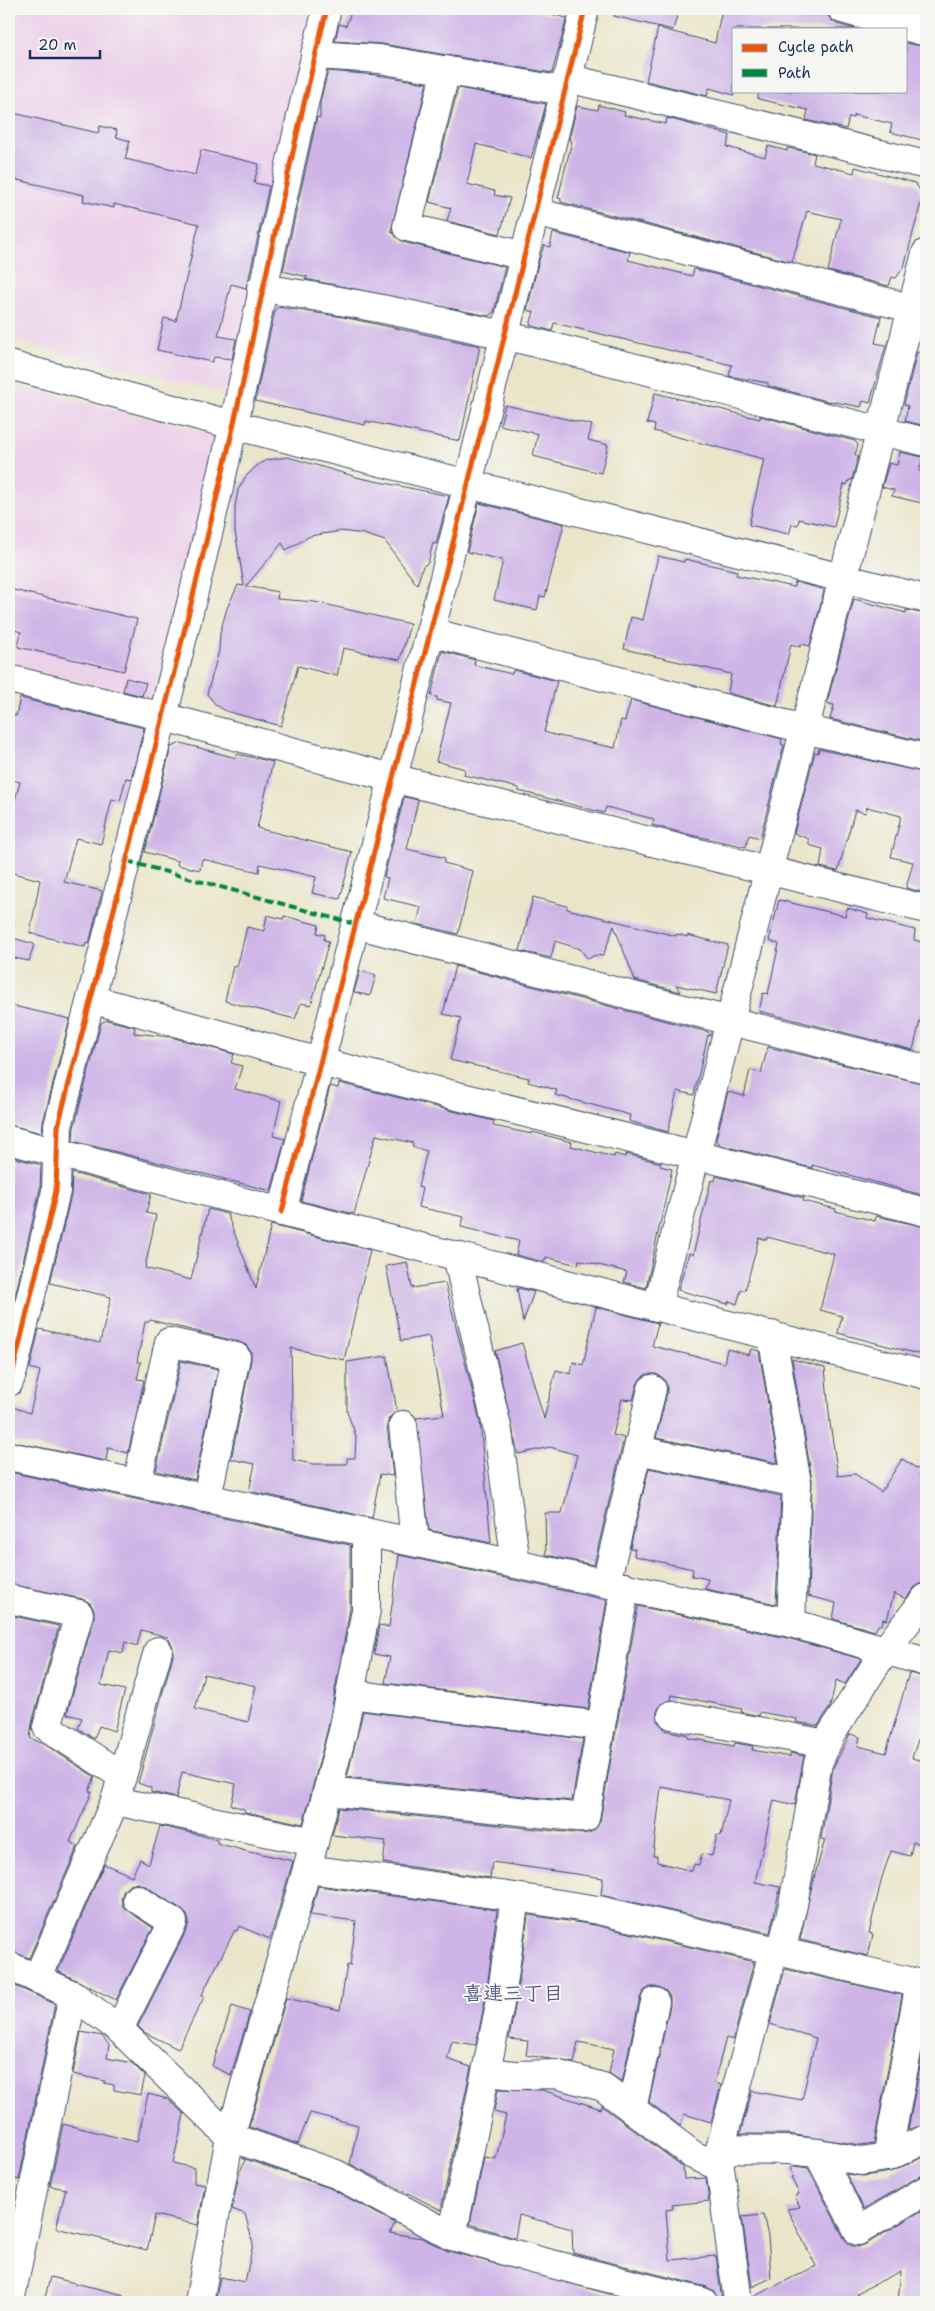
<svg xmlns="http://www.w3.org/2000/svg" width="935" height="2311" font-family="'Shantell Sans','Klee One',sans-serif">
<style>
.built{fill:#ecd1ea}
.building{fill:#cfb5e7;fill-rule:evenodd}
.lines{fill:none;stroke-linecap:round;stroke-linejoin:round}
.minor-casing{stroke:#3a4a6e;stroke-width:30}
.minor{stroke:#fff;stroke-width:28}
.quiet{stroke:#00873e;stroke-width:4;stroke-dasharray:8 4;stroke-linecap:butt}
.cycleway-casing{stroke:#f6f6f2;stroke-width:8}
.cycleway{stroke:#e8590c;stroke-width:5}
.labels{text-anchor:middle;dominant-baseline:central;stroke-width:4;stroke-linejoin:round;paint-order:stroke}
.neighbourhood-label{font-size:20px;font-weight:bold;fill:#5a5e8e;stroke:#f6f6f2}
</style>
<rect width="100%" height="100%" fill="#f6f6f2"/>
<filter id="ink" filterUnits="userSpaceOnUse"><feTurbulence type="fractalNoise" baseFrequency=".02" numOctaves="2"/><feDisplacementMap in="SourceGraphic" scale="10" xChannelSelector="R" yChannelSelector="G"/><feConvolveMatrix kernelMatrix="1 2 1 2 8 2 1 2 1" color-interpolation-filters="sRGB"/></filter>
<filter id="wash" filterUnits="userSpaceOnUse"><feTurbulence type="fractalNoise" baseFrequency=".0096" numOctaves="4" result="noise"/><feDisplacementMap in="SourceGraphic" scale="20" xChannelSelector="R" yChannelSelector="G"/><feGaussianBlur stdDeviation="1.12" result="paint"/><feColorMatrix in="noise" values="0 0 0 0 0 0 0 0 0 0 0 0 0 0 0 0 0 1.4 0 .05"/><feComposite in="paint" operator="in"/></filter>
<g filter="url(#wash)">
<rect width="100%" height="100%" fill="#eae5c9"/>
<g class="built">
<polygon points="9,9 319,9 230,394 9,339"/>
<polygon points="9,384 212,434 218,445 156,692 145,698 9,663"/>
</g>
<g id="blocks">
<g class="building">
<polygon points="352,9 528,9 567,18 552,73 382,44 335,41 339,24 346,26"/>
<polygon points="615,9 679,9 673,30 614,16"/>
<polygon points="722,9 778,9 807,15 809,9 827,14 831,20 837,24 855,29 734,29 734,95 709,88 707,96 646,81 658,28 715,43"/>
<polygon points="900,9 926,9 926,16"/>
<polygon points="906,43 926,47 926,141 890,132 892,124 854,115 853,118 849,117 846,129 806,120 808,110 758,99 758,91 906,91"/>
<polygon points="328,71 377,75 427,83 391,231 403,242 505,267 494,312 488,316 305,279 308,277 283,271 317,117 320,118 320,102"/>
<polygon points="458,88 546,104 531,158 476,144 467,184 495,191 494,195 510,198 500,234 447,221 451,208 429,202"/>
<polygon points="599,105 625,112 624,115 666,124 667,118 730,135 727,147 765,157 768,146 787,151 787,148 798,150 815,154 813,163 854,173 855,167 915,183 923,195 904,267 896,278 892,277 889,286 828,271 841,219 807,211 792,262 561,202 561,199 558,198 572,141 569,140 577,106 598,110"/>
<polygon points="9,112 98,133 100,126 117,130 116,137 130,141 125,159 195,175 201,150 259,164 254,183 269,186 249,278 246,288 231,284 218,336 236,339 232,359 214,357 212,362 157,350 164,318 176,321 199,224 114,204 114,208 83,201 84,195 9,178"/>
<polygon points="553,233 630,252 628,260 692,276 694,269 881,317 875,343 886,345 870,403 863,401 861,407 830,401 831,402 768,386 768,383 729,376 732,365 554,323 552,331 530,325 534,312 527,310 538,264 544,245 550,247"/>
<polygon points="278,307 343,317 480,346 460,441 366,421 365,425 255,401 275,310"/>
<polygon points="917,352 926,354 926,426 905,421 908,406 904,404"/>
<polygon points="655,393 760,419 760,416 855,441 858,445 855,455 858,456 852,480 849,480 847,485 844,484 834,527 799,519 798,525 792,524 789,534 749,525 764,459 654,431 655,425 647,423"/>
<polygon points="505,405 592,425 588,440 608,445 601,473 533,456 538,434 500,425"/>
<polygon points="900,452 923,457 919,471 926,472 926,504 892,496 894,490 882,487 889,463 897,465"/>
<polygon points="288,457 360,478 449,496 436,544 433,543 428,563 423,566 417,585 385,541 364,534 341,531 310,536 286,550 282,543 246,586 278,592 277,599 315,602 410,624 400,660 343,648 337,676 298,666 281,726 226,711 216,705 207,694 219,651 220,633 227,608 238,585 244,586 235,531 235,507 238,490 246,476 259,464 267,460"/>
<polygon points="479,503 564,524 545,597 540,596 537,610 494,600 503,560 467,552"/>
<polygon points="658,556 684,562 685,559 737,571 736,575 794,587 795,582 822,589 824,591 810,646 801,644 800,647 791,644 777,706 728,693 731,674 624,649 631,617 643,620"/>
<polygon points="9,589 137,619 124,671 18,647 21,632 9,628"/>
<polygon points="854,599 906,613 906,610 926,614 926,742 830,719 834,705 827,703"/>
<polygon points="442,651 475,660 474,665 512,674 513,670 557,681 544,732 554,735 615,748 621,720 625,721 631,700 782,739 781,744 784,745 760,838 749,835 746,847 691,835 652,825 654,819 606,807 604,813 543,797 519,791 519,788 464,775 465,769 436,761 451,703 437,700 437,697 431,696"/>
<polygon points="126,678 146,683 142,696 123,691"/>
<polygon points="20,698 144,728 131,779 126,778 120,801 112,799 101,844 76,838 64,882 102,891 89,944 86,943 85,947 30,933 40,880 9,872 9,823 20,782 9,779 9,714 16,716"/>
<polygon points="181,743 236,758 237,754 273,762 257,828 352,852 340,899 312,893 316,877 260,864 259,872 202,859 200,870 177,865 178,861 145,852 171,747"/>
<polygon points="819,749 926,773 926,813 921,833 926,834 926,893 906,888 913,862 891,857 901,816 867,807 865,813 855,810 838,871 820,867 823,849 809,845 809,839 794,833 815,752 818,753"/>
<polygon points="404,797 418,800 407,849 445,858 444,863 473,871 458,934 417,924 421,907 383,898 388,878 384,877"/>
<polygon points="533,897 567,906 567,909 676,936 677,934 687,937 687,935 728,945 716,994 676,985 681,992 635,980 614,926 603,956 595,955 588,959 580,949 555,941 551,958 520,951"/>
<polygon points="779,900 845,916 847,908 868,914 867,918 915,930 914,940 926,943 926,997 913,1050 759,1011 763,993 768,994 779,944 769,941"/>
<polygon points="267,915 283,919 284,916 319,925 317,933 325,935 324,940 329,941 311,1005 301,1003 295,1019 225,1001 233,966 237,967 247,927 264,931"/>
<polygon points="9,937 34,944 29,961 9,957"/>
<polygon points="455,966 708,1032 710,1034 710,1036 708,1035 694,1095 677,1091 668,1132 629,1121 630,1115 555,1095 557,1090 528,1082 529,1078 450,1060 461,1018 443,1014"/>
<polygon points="360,971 376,975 370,996 354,992"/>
<polygon points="9,1005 70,1019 43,1122 42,1133 9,1125"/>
<polygon points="107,1020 135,1027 134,1033 171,1037 234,1054 231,1063 242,1066 235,1089 281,1101 273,1136 285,1139 271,1191 73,1141 74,1128 101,1023"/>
<polygon points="768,1047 926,1084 926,1196 812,1165 812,1168 720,1145 716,1139 728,1092 744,1096 750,1070 761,1073"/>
<polygon points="339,1083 494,1121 493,1126 532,1134 532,1132 572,1142 571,1146 614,1157 615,1154 625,1157 626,1154 661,1163 660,1166 672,1169 646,1288 624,1282 627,1272 579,1260 578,1265 546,1257 544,1262 516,1255 519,1241 461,1227 464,1217 418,1207 422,1188 418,1187 427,1151 412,1147 413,1143 376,1135 354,1214 301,1201 330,1086 338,1088"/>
<polygon points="9,1156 41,1165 40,1189 9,1322"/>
<polygon points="72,1173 151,1194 146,1213 156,1215 145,1268 191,1280 208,1209 227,1214 256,1289 271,1225 370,1250 344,1360 291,1348 293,1460 313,1464 347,1464 347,1458 355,1458 356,1436 347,1412 347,1362 387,1356 397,1411 389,1418 387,1426 393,1476 380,1474 372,1518 249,1491 255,1464 231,1459 251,1360 251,1352 246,1345 239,1342 150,1320 149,1322 145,1322 137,1362 141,1362 137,1379 144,1380 128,1453 108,1448 106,1461 9,1441 9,1421 13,1407 30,1413 40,1371 30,1368 39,1329 100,1343 111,1297 50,1283 71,1195"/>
<polygon points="716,1176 804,1198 803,1201 836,1209 835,1211 875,1221 876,1216 926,1227 926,1356 838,1333 842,1316 820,1310 834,1254 767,1237 767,1240 759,1238 745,1291 741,1290 737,1304 729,1301 728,1304 678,1290 689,1253 693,1255 711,1180 715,1181"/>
<polygon points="407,1262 412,1288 445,1283 480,1421 491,1543 429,1530 416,1418 444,1415 429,1336 401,1341 386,1266"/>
<polygon points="517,1288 534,1292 523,1322"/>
<polygon points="596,1307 658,1323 652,1346 724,1363 727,1349 749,1355 751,1349 759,1351 778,1463 656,1438 667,1393 667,1385 663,1378 656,1374 647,1374 641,1378 637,1385 633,1400 622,1399 613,1435 624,1438 594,1565 546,1555 545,1513 562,1513 577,1455 550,1447 518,1454 495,1351 522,1343 544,1419 556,1370 571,1374 573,1362 583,1365"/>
<polygon points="792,1359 825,1368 830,1423 838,1476 855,1474 881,1492 902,1459 921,1471 919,1475 926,1480 926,1583 920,1584 914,1588 906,1599 894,1593 887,1620 883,1619 882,1625 878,1625 875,1631 833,1619 836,1603 808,1596 812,1480"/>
<polygon points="181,1361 218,1369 195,1480 156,1471"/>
<polygon points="649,1468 781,1496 776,1604 705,1589 708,1579 692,1576 693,1569 634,1556 635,1549 630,1548"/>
<path d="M9,1472L350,1545V1609L328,1728L303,1824L245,1812L244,1809L231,1805L236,1784L182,1772L176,1798L151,1792V1788L138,1783L173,1655V1647L168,1637L141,1630L137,1646L125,1642L123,1653L109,1650L101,1685L125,1690L114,1731L99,1726L94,1739L78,1728L82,1718L67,1714L94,1618V1610L90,1603L82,1599L9,1584ZM204,1674L256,1686L248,1722L195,1709Z"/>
<polygon points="399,1555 607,1600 588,1709 385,1683 390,1657 374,1654 379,1625 389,1627"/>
<path d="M638,1606L787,1638L861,1659L845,1684L836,1680L830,1707L818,1726L796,1722L797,1719L760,1712L759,1716L741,1712L742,1709L672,1695L671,1700L661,1704L657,1712V1721L664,1728V1730L688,1735V1738L734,1746L735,1743L753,1746L752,1750L790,1757V1753L804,1756L795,1805L774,1800L755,1882L780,1887L770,1933L601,1895L603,1878L492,1862L490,1878L383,1863L386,1841L332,1835L339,1808L583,1834L591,1832L597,1827L600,1821ZM661,1787L729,1800L721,1836L717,1835L712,1856L702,1854L699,1865L694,1864L692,1871L657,1862V1856H653Z"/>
<polygon points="9,1615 59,1626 32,1723 30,1738 44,1744 95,1777 89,1791 92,1792 70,1842 78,1846 29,1958 9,1951"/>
<polygon points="909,1673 926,1677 926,1715 912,1758 926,1762 926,1845 913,1842 910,1856 891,1851 882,1877 869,1933 873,1934 868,1956 800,1940 812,1885 825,1840 821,1839 833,1768 850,1734 860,1737 858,1746 886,1753"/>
<polygon points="363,1711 583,1739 572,1801 347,1777"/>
<polygon points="160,1826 200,1835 217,1840 217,1843 253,1853 254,1852 293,1861 270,1939 239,1926 237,1931 235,1930 201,1996 204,1997 178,2049 144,2032 138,2026 187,1929 189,1922 187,1915 181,1909 145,1886 138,1883 130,1885 124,1890 121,1898 123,1907 153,1928 116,2000 58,1971 104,1864 132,1876 140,1859 149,1864"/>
<polygon points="318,1886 497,1910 486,1996 476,2045 452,2041 447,2059 471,2067 441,2210 350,2164 358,2125 310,2113 298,2144 249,2127 286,1998 340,2010 347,1965 350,1966 356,1921 310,1915"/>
<polygon points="528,1915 595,1925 754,1962 733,2040 726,2038 714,2083 721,2085 711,2122 684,2114 680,2126 649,2102 670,2005 670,1997 666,1991 659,1987 650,1987 644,1991 640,1998 622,2082 609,2073 614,2049 578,2042 574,2063 526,2055 528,2041 509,2039 516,2001"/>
<polygon points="785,1969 902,1995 874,2143 861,2145 788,2134 740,2134 752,2091 802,2100 816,2038 770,2024"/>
<polygon points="9,1983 55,2004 19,2180 9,2177"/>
<polygon points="232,2006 250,2012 231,2075 212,2066"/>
<polygon points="81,2032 102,2036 109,2045 107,2058 132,2063 145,2076 141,2095 114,2090 114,2085 104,2083 105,2081 73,2074"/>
<polygon points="926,2034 926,2124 908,2130"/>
<polygon points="498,2089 542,2090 601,2109 602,2106 683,2167 684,2179 706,2178 709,2201 672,2205 673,2209 666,2210 670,2260 716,2256 722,2302 718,2302 714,2291 707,2287 573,2253 572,2229 519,2215 515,2238 470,2224 484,2157 496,2159 506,2115 494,2112"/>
<polygon points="148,2094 168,2099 184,2114 173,2163 194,2168 194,2183 205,2185 198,2225 155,2215 147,2250 56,2228 66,2189 50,2186 63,2124 137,2142"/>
<polygon points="926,2156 926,2174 918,2177 864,2209 846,2174 863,2176 890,2172"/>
<polygon points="242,2158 330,2188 395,2223 390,2233 422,2238 448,2251 640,2302 215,2302 220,2277 245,2282 253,2244 245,2214 232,2209 239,2174 245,2160"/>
<polygon points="794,2166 808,2168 844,2238 850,2245 858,2247 866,2244 926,2208 926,2302 898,2302 901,2271 857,2293 859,2302 753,2302 753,2297 816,2266 787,2209 800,2207 795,2196 799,2194 791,2177 793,2176 790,2168"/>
<polygon points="763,2215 768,2236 771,2278 752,2287 742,2217"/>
<polygon points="50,2277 124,2295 123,2302 44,2302"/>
</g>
</g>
</g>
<g filter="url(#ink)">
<use href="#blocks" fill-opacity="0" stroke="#3a4a6e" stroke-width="1"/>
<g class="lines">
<defs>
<g id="minor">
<polyline points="842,9 926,32"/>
<polyline points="315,55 379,59 564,91"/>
<polyline points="446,70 407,227 524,256"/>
<polyline points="567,78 926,165"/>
<polyline points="535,212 926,312"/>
<path d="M261,288C487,321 705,389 926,442"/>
<polyline points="9,365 233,425 926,599"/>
<polyline points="430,632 804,729 926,758"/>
<polyline points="9,679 164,717 392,778 926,909"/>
<polyline points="355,924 730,1021 926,1069"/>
<polyline points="91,999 320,1062 926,1212"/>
<polyline points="9,1140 282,1212 926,1375"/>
<polyline points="282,1212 468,484 585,9"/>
<polyline points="457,1256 498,1431 516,1564"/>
<polyline points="657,1307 926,253"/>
<polyline points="772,1335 797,1483 791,1623"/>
<path d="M9,1382L13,1371L56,1191L58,1126C116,902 174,679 227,454C261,305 289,156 327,9"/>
<polyline points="403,1425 415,1542"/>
<polyline points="638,1450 797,1483"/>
<polyline points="9,1456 791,1623 926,1662"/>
<polyline points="137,1483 169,1342 236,1357 207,1498"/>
<polyline points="606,1583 652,1389"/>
<polyline points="9,1599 79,1614 47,1727 122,1776"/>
<polyline points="350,1694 601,1726"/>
<polyline points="672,1715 826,1744"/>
<polyline points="328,1791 585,1818 625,1587"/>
<polyline points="115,1801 314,1842"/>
<polyline points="307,1869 515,1897 598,1910 926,1985"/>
<polyline points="781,1951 793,1905 818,1763 830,1736 886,1649 926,1598"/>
<polyline points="9,1966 73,1995 119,2029 230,2137 336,2174 452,2236 536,2260 703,2302"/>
<polyline points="37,1979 115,1801 158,1651"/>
<polyline points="119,2029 173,1922 137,1899"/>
<polyline points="487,2072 515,2075 556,2074 603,2087 693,2155 720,2167"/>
<polyline points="632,2109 655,2002"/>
<polyline points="720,2149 787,2150 818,2153 861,2161 887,2157 926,2139"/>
<polyline points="818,2153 858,2231 926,2190"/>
<polyline points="887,2157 920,1983"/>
<polyline points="452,2236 501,1999 515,1897"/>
<polyline points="10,2302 73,1995"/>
<polyline points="199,2302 230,2137 307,1869 343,1731 366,1610 366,1532"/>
<polyline points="738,2302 720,2167 720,2149 774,1949"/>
</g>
</defs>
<use href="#minor" class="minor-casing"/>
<use href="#minor" class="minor"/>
<polyline class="quiet" points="127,861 355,924"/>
<defs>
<g id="cycleway">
<polyline points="282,1212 468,484 585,9"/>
<path d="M9,1382L13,1371L56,1191L58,1126C116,902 174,679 227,454C261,305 289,156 327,9"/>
</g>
</defs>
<use href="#cycleway" class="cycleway-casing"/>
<use href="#cycleway" class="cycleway"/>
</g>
</g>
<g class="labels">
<g class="neighbourhood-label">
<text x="513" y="1993">喜連三丁目</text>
</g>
</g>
<rect width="935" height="2311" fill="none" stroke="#f6f6f2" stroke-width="30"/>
<rect x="732" y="28" width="175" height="65" fill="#f6f6f2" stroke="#9ea6b7"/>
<rect x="742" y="44" width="25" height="8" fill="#e8590c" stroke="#9ea6b7"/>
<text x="778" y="52" font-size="15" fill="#1b2f5e">Cycle path</text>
<rect x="742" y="69" width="25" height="8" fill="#00873e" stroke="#9ea6b7"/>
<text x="778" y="78" font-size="15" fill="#1b2f5e">Path</text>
<path d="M30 50v8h70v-8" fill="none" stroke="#1b2f5e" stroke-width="2.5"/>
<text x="38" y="50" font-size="15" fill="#1b2f5e" stroke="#f6f6f2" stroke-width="4" paint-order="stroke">20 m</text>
</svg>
